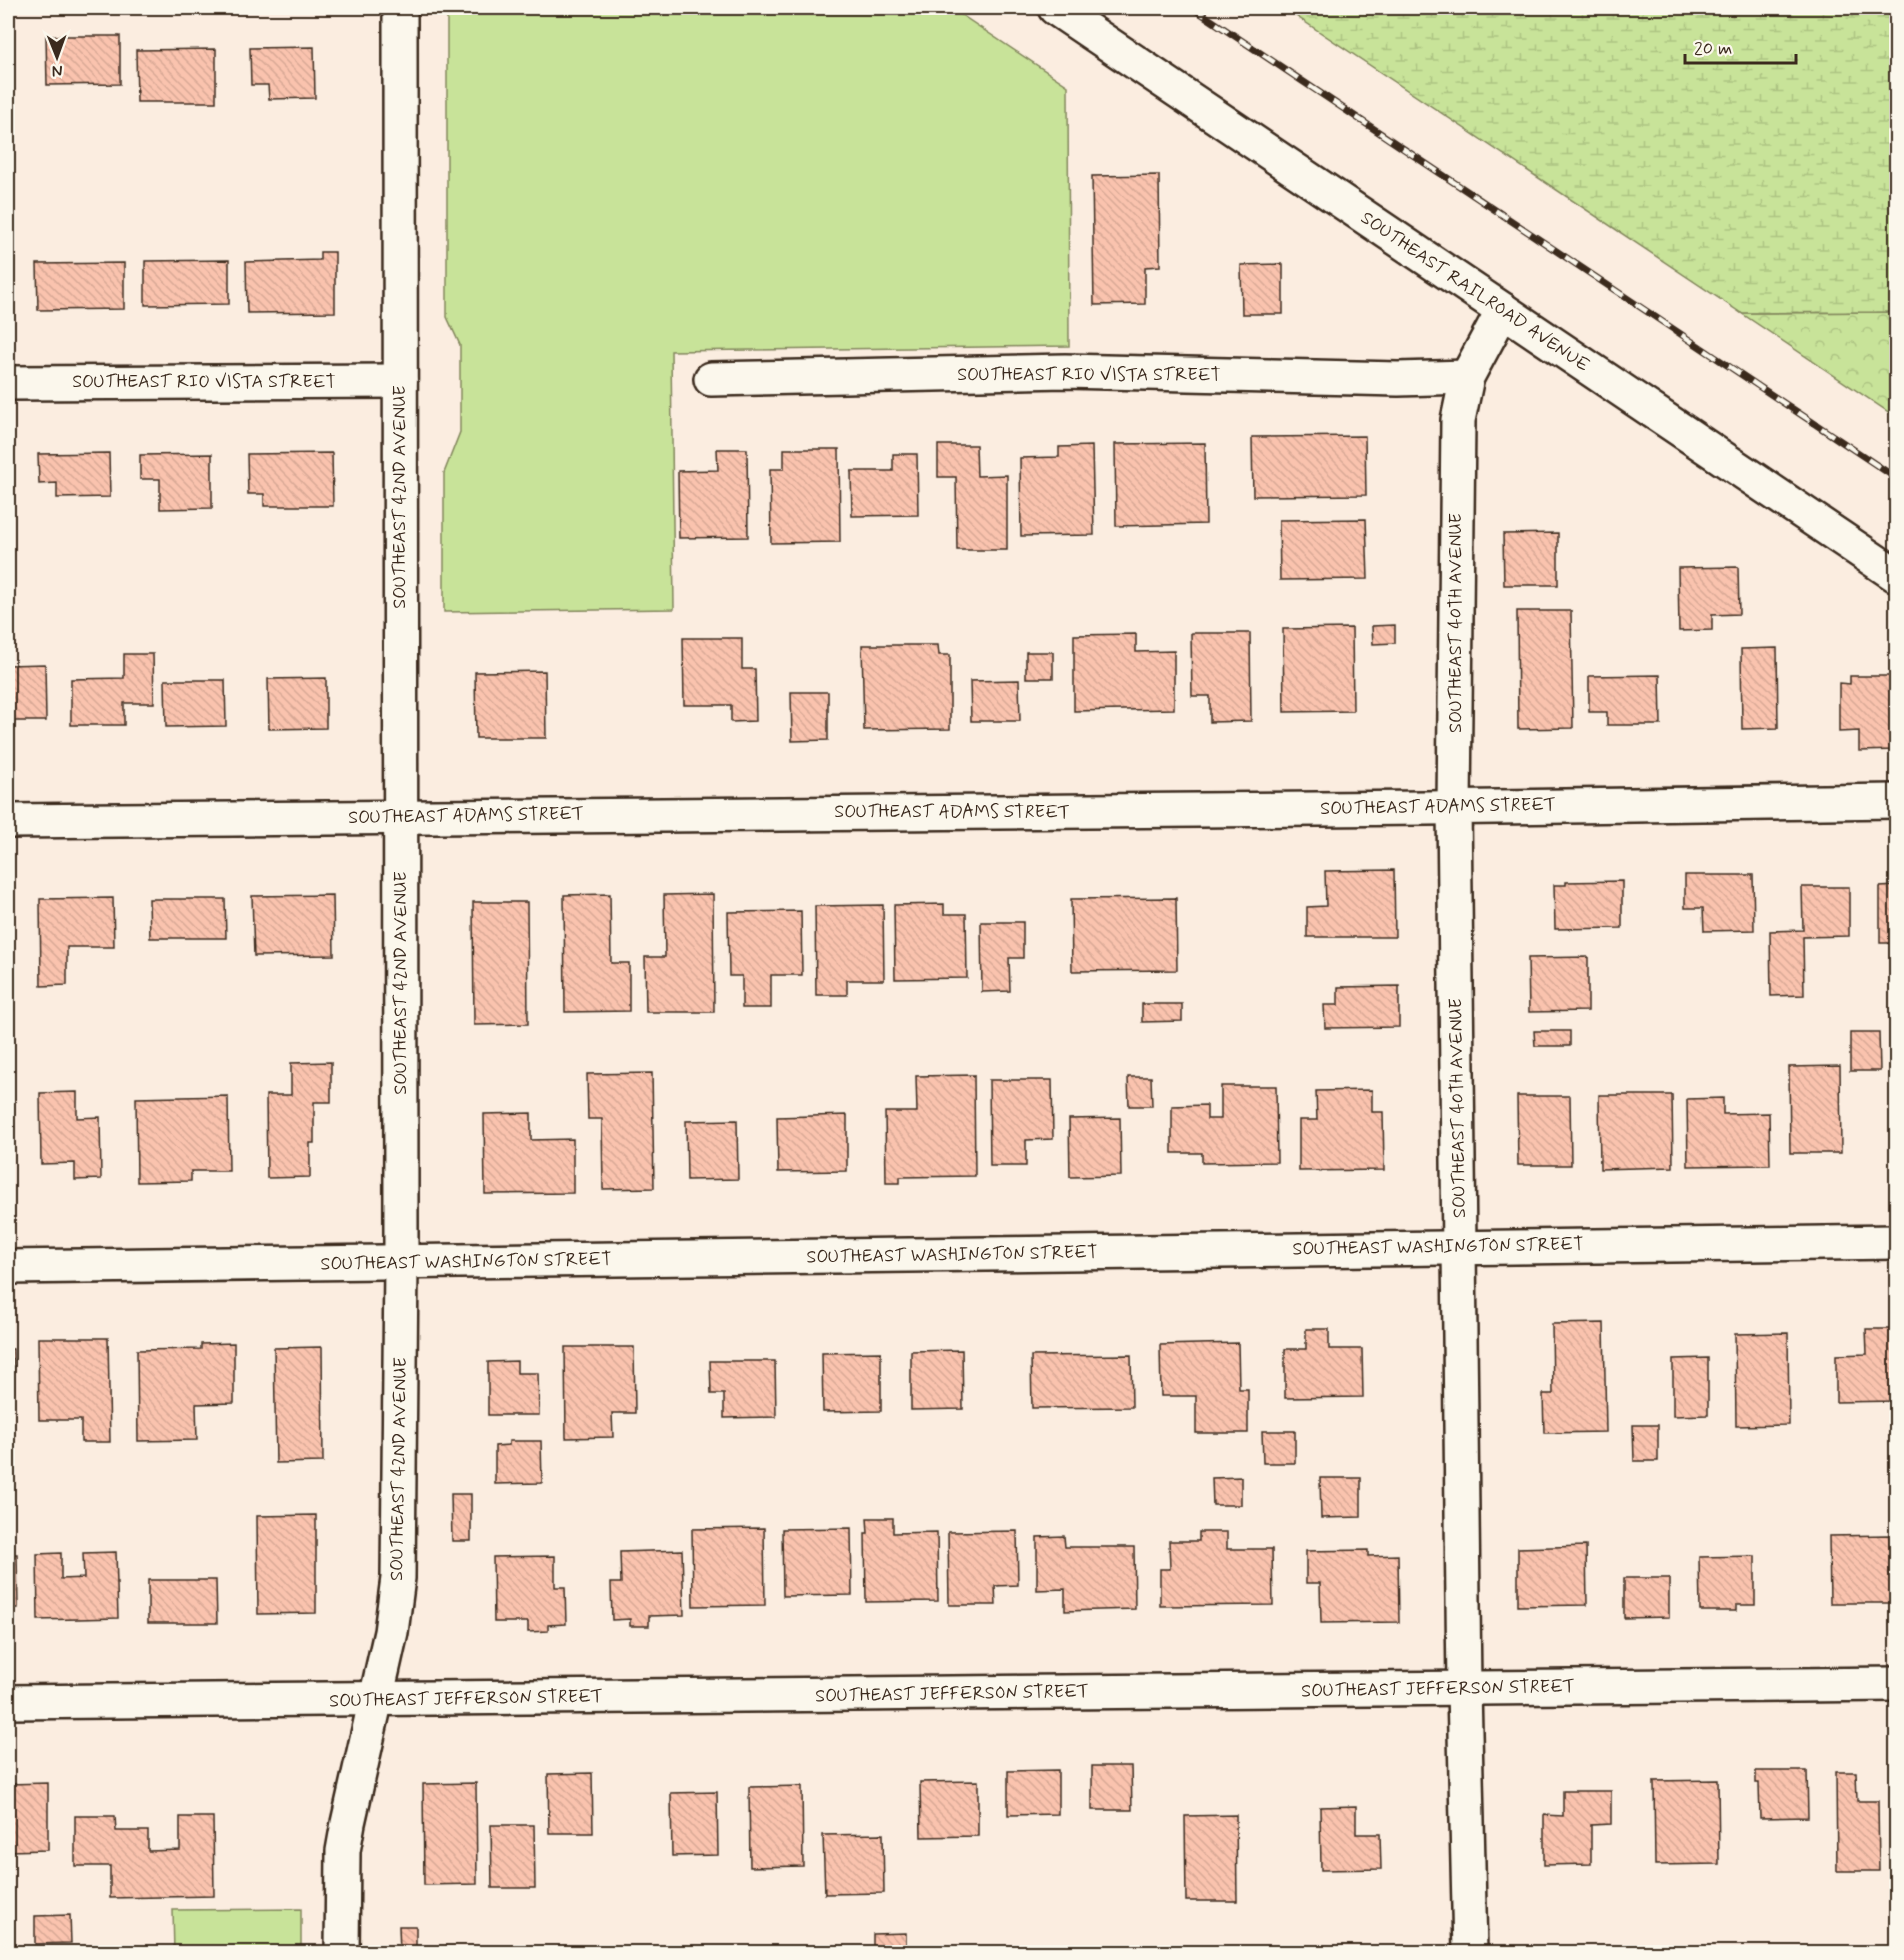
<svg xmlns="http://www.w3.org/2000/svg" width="1904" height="1960" font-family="Mynerve,sans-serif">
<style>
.grass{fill:#c8e399;stroke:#82865c;stroke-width:1.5}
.forest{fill:url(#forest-crowns);stroke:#82865c;stroke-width:1.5}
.wetland{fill:url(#wetland-marsh);stroke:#82865c;stroke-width:1.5}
.building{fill:url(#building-back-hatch);stroke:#3b2a1e;stroke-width:1.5}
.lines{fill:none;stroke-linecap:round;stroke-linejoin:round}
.street-casing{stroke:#3b2a1e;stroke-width:38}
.secondary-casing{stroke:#3b2a1e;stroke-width:38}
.street{stroke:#fbf7ec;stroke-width:33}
.secondary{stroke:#fbf7ec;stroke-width:33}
.rail-casing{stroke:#3b2a1e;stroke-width:7}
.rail{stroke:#fbf7ec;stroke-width:4.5;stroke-dasharray:14;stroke-linecap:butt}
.labels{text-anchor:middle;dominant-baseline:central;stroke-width:4.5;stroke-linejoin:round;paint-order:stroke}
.street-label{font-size:18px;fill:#3b2a1e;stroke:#fbf7ec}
</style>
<defs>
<pattern id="forest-crowns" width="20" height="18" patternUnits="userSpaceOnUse" patternTransform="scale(1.5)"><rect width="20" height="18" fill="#c8e399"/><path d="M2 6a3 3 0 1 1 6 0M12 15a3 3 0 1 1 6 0" fill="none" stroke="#adc383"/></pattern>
<pattern id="wetland-marsh" width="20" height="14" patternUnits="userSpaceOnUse" patternTransform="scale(1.5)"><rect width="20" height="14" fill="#c8e399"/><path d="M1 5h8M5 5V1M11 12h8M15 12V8" fill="none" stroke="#adc383"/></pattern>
<pattern id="building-back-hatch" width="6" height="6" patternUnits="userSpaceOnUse" patternTransform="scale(1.5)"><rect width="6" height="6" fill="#fac3ae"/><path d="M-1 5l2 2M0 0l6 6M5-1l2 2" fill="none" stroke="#d7a895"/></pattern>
</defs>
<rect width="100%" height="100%" fill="#fbede0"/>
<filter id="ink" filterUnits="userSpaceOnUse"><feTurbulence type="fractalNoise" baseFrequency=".0167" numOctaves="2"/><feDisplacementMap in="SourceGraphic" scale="12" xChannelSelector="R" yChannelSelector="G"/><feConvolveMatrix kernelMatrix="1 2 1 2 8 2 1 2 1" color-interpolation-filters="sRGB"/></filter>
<g filter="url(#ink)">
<g class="grass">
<polygon points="447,8 951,8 1068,86 1069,346 671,351 674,609 444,612 444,473 460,432 460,345 447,317"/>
<polygon points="301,1909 301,1952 174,1952 173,1910"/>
</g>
<polygon class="forest" points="1896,312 1896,417 1741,313"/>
<polygon class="wetland" points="1284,8 1896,8 1896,312 1741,313"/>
<g class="building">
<polygon points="46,36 120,36 120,84 47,85"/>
<polygon points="314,47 315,98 269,99 268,85 251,85 250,48"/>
<polygon points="216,49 216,102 137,102 136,50"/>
<polygon points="1159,175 1160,266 1145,267 1145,304 1094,305 1092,176"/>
<polygon points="320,252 335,252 335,312 247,313 246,262 320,260"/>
<polygon points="229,260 229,304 145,305 145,261"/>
<polygon points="124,263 124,309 38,310 37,264"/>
<polygon points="1283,264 1283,314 1242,314 1241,265"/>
<polygon points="1365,436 1366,495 1253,496 1252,437"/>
<polygon points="1205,443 1206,524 1116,526 1115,444"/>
<polygon points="938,445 976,445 977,476 1007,475 1007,550 957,550 956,477 938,477"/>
<polygon points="1092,446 1094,535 1021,536 1020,458 1059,457 1059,447"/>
<polygon points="717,449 747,449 748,537 679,538 678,471 718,470"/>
<polygon points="784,449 839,449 840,542 771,543 770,469 784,469"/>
<polygon points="109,453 110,497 57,498 57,483 39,484 38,454"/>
<polygon points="332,453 333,506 264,506 264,494 248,494 247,454"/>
<polygon points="212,454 212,508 160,509 160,479 140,479 140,455"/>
<polygon points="893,454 917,454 918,515 852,516 851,471 893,471"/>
<polygon points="1366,519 1368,579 1280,580 1279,520"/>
<polygon points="1558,533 1558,585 1504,585 1503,534"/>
<polygon points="1738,567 1739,614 1712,615 1712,630 1679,631 1678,568"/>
<polygon points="1517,611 1571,611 1573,728 1518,729"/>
<polygon points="1395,625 1395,643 1373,644 1372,626"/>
<polygon points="1352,628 1353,711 1284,712 1283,629"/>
<polygon points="1191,633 1250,633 1251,721 1210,722 1210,696 1192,696"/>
<polygon points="1136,634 1136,652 1174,651 1174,709 1074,711 1074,635"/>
<polygon points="683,638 742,638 742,669 755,669 756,721 731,722 731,705 684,705"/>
<polygon points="862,645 938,645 939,655 950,655 950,729 864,730"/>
<polygon points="1777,648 1778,728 1742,729 1741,649"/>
<rect x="1026" y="652" width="27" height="26"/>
<polygon points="124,654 153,654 154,703 124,703 124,725 71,725 71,679 124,678"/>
<polygon points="45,664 46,721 8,721 8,665"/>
<polygon points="545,671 546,738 476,738 475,672"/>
<polygon points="1660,675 1661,725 1607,725 1607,712 1589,712 1589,676"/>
<polygon points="1850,676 1896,676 1896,750 1859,751 1859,731 1839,732 1839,683 1850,684"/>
<polygon points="326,678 326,728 269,729 268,679"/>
<polygon points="165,680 225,680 226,726 166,727"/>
<polygon points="1019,680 1020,721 971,721 970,681"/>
<polygon points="791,692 828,692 828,740 792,741"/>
<polygon points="1394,870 1395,937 1307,937 1307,907 1326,906 1325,871"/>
<polygon points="1685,875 1753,875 1754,930 1704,931 1703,908 1685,908"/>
<polygon points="1622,881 1622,928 1555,929 1554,885 1566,885 1566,882"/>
<polygon points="1896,886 1896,943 1880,943 1880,887"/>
<polygon points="1802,887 1849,887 1849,936 1803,937 1804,995 1771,996 1770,931 1803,930"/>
<polygon points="610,894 611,963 629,963 629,1011 565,1012 564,895"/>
<polygon points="713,894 714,1012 646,1012 645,957 665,957 664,895"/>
<polygon points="333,895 334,955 254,956 252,896"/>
<polygon points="113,898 114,947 67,947 67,985 41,986 40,899"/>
<polygon points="1176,898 1177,970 1072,971 1071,899"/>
<polygon points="149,899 225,899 226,938 150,938"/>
<polygon points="473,902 527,902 528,1024 474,1025"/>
<polygon points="944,904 944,914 966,914 967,978 895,979 894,905"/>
<polygon points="883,905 884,980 847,980 847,995 816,995 815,906"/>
<polygon points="801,911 802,975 771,975 771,1008 742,1008 742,976 729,976 728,912"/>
<polygon points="981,922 1023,922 1023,958 1009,958 1010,991 982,992"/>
<polygon points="1588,957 1588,1011 1529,1012 1528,958"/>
<polygon points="1399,986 1399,1027 1325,1028 1324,1005 1338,1005 1338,987"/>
<polygon points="1142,1004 1182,1004 1182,1021 1142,1022"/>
<polygon points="1534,1031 1570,1031 1570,1046 1535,1046"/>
<polygon points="1850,1033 1879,1033 1880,1071 1850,1071"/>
<polygon points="331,1062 331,1102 314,1102 314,1143 310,1143 310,1177 267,1178 266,1095 291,1095 291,1063"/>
<polygon points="1840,1066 1841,1153 1790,1153 1789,1067"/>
<polygon points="652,1073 654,1188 603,1189 602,1119 588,1119 587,1074"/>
<polygon points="974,1075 975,1176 900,1177 900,1183 886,1183 885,1112 917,1112 916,1076"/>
<polygon points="1128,1077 1151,1077 1152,1106 1129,1106"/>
<polygon points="989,1080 1052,1080 1053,1139 1026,1140 1026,1166 990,1166"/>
<polygon points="1221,1086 1276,1086 1277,1162 1202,1163 1202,1153 1172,1153 1172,1106 1207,1105 1207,1119 1221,1119"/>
<polygon points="1372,1090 1372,1112 1383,1112 1384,1170 1299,1171 1299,1120 1317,1120 1316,1091"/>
<polygon points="77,1092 77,1118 100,1117 101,1179 75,1180 75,1163 41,1164 40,1093"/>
<polygon points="1599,1095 1672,1095 1673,1167 1600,1169"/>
<polygon points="228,1096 229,1171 191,1171 191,1181 137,1182 136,1098"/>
<polygon points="1517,1096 1570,1096 1571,1165 1518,1165"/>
<polygon points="1723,1098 1723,1114 1769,1113 1770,1165 1688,1166 1687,1099"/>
<polygon points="531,1113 531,1140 573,1139 573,1193 485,1194 484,1114"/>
<polygon points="847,1115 847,1171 778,1172 777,1117"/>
<polygon points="1120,1118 1121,1176 1070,1177 1069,1119"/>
<polygon points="737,1120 738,1179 687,1180 686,1121"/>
<polygon points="1604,1323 1606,1432 1544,1433 1543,1394 1553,1394 1552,1324"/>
<polygon points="1306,1329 1329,1329 1329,1349 1362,1349 1363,1397 1285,1398 1285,1349 1306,1349"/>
<polygon points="1866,1329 1896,1329 1896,1401 1836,1402 1836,1355 1867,1354"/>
<polygon points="1788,1333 1789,1425 1736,1426 1735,1334"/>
<polygon points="38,1338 108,1338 110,1442 81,1442 81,1420 39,1420"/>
<polygon points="234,1343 234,1403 196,1404 197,1440 138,1441 137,1350 201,1349 201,1344"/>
<polygon points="1238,1343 1239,1389 1248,1389 1248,1433 1196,1433 1196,1396 1161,1396 1160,1345"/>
<polygon points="322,1347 323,1462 276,1463 274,1348"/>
<polygon points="565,1347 634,1347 635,1413 612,1413 613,1437 566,1438"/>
<polygon points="8,1349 13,1349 14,1392 8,1392"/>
<polygon points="962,1350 963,1409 911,1410 911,1351"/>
<polygon points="881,1352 881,1411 823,1412 822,1353"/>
<polygon points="1131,1355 1132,1407 1032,1408 1031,1356"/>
<polygon points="1708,1358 1708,1415 1673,1416 1673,1359"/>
<polygon points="517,1361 517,1373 538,1373 539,1415 488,1415 488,1362"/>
<polygon points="710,1361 775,1361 776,1417 724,1418 724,1394 711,1394"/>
<polygon points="1633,1425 1658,1425 1658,1461 1634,1461"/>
<polygon points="1262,1431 1295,1431 1295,1463 1263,1463"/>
<polygon points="509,1441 541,1441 542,1483 495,1484 495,1446 509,1445"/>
<polygon points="1241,1477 1241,1505 1213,1505 1212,1478"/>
<polygon points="1320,1478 1361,1478 1361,1517 1321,1518"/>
<polygon points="451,1494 471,1494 471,1541 452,1541"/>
<polygon points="316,1515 316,1613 258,1614 257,1516"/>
<polygon points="867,1518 893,1518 893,1533 937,1532 938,1601 866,1602 865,1533 868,1533"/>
<polygon points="764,1528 765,1605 693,1606 692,1529"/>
<polygon points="851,1528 852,1595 783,1596 782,1529"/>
<polygon points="1017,1531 1018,1585 995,1586 996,1605 949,1605 948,1532"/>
<polygon points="1199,1532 1227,1532 1227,1549 1272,1549 1273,1605 1160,1606 1160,1569 1170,1569 1169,1541 1199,1541"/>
<polygon points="1890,1535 1892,1603 1830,1603 1829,1536"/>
<polygon points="1064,1536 1065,1547 1134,1547 1135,1609 1065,1611 1065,1589 1037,1590 1037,1537"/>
<polygon points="1586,1546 1587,1605 1518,1606 1518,1548"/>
<polygon points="682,1550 684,1615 649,1616 649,1626 630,1626 630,1619 612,1620 611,1583 621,1583 620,1552"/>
<polygon points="1368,1550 1368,1556 1398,1555 1399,1622 1321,1623 1320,1583 1306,1583 1306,1551"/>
<polygon points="116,1552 118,1618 38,1620 37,1554 61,1553 61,1579 84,1578 83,1553"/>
<polygon points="8,1554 17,1554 18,1608 8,1608"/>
<polygon points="555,1556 555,1587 565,1587 566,1624 548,1625 548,1631 528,1632 528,1622 494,1622 493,1557"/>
<polygon points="1755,1556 1755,1605 1736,1605 1736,1611 1700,1611 1699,1557"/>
<polygon points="1624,1578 1669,1578 1669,1617 1624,1618"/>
<polygon points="148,1580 216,1580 217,1623 148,1623"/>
<polygon points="1092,1766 1131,1766 1132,1810 1092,1810"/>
<polygon points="1058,1770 1058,1814 1008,1815 1008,1771"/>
<polygon points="1756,1771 1807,1771 1808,1817 1760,1818 1759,1783 1756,1783"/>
<polygon points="1836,1772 1856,1772 1857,1801 1878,1801 1879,1871 1837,1871"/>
<polygon points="592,1773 593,1833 549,1833 548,1774"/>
<polygon points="1718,1780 1719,1864 1655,1865 1654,1781"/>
<polygon points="978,1781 978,1836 921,1837 920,1782"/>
<polygon points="48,1783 48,1850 8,1851 8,1784"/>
<polygon points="476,1783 477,1884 424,1885 423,1784"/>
<polygon points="802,1786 803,1866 750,1867 749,1787"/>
<polygon points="1563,1791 1611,1791 1611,1824 1591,1825 1591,1864 1544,1865 1544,1815 1563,1816"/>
<polygon points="717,1792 718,1855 672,1856 671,1793"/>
<polygon points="1356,1806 1356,1834 1380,1834 1381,1869 1321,1870 1320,1807"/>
<polygon points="1236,1815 1237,1901 1186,1901 1185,1816"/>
<polygon points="75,1816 115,1816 116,1831 148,1831 148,1851 180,1850 180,1817 213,1817 214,1896 110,1898 110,1866 75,1866"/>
<polygon points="491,1825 534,1825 535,1888 492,1888"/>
<polygon points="883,1834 884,1893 825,1894 823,1835"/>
<polygon points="70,1915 71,1943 35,1944 35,1916"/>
<polygon points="399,1926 416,1926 416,1947 452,1947 452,1952 400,1952"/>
<polygon points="906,1933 906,1952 873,1952 873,1934"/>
</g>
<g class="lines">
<defs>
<g id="street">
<polyline points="711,379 1065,371 1398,379 1467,377"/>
<polyline points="8,383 400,381"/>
<polyline points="8,821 1427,808 1896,801"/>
<polyline points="8,1267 1896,1242"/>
<polyline points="8,1702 1896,1684"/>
<polyline points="1470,1952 1464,1689 1454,807 1458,420 1467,377 1503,310"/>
</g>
<g id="secondary">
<polyline points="1055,8 1896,575"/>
<polyline points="342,1952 343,1851 348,1823 391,1632 398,1578 401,1263 400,8"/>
</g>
</defs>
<use href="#street" class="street-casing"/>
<use href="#secondary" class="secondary-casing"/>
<use href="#street" class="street"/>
<use href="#secondary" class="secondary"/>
<defs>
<polyline id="rail" points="1193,8 1896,478"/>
</defs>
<use href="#rail" class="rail-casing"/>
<use href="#rail" class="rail"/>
</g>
</g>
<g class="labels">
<g class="street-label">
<text transform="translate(1475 292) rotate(34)">SOUTHEAST RAILROAD AVENUE</text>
<text x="1089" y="375">SOUTHEAST RIO VISTA STREET</text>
<text x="204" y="382">SOUTHEAST RIO VISTA STREET</text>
<text transform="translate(400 497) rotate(-90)">SOUTHEAST 42ND AVENUE</text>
<text transform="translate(1456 623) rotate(-90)">SOUTHEAST 40TH AVENUE</text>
<text transform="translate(1438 807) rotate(-1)">SOUTHEAST ADAMS STREET</text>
<text x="952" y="812">SOUTHEAST ADAMS STREET</text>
<text transform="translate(466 816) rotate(-1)">SOUTHEAST ADAMS STREET</text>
<text transform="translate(401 983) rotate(-90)">SOUTHEAST 42ND AVENUE</text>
<text transform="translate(1458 1108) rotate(-91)">SOUTHEAST 40TH AVENUE</text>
<text transform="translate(1438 1247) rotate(-1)">SOUTHEAST WASHINGTON STREET</text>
<text transform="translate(952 1255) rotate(-1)">SOUTHEAST WASHINGTON STREET</text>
<text transform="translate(466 1262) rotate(-1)">SOUTHEAST WASHINGTON STREET</text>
<text transform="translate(399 1469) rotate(-89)">SOUTHEAST 42ND AVENUE</text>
<text transform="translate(1438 1689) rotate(-1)">SOUTHEAST JEFFERSON STREET</text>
<text transform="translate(952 1694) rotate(-1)">SOUTHEAST JEFFERSON STREET</text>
<text transform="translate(466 1699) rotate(-1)">SOUTHEAST JEFFERSON STREET</text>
</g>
</g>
<rect width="1904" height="1960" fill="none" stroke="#fbf7ec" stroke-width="30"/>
<rect x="15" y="15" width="1874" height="1930" fill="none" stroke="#3b2a1e" stroke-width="2" filter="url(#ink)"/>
<g transform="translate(57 57) rotate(179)" stroke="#fbf7ec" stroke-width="4.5" paint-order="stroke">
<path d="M0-4.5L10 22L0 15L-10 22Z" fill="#3b2a1e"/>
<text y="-9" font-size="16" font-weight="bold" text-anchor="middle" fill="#3b2a1e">N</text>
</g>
<path d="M1685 54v9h111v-9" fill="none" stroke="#3b2a1e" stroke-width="3"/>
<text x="1694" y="54" font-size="18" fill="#3b2a1e" stroke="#fbf7ec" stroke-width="4.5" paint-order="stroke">20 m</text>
</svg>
